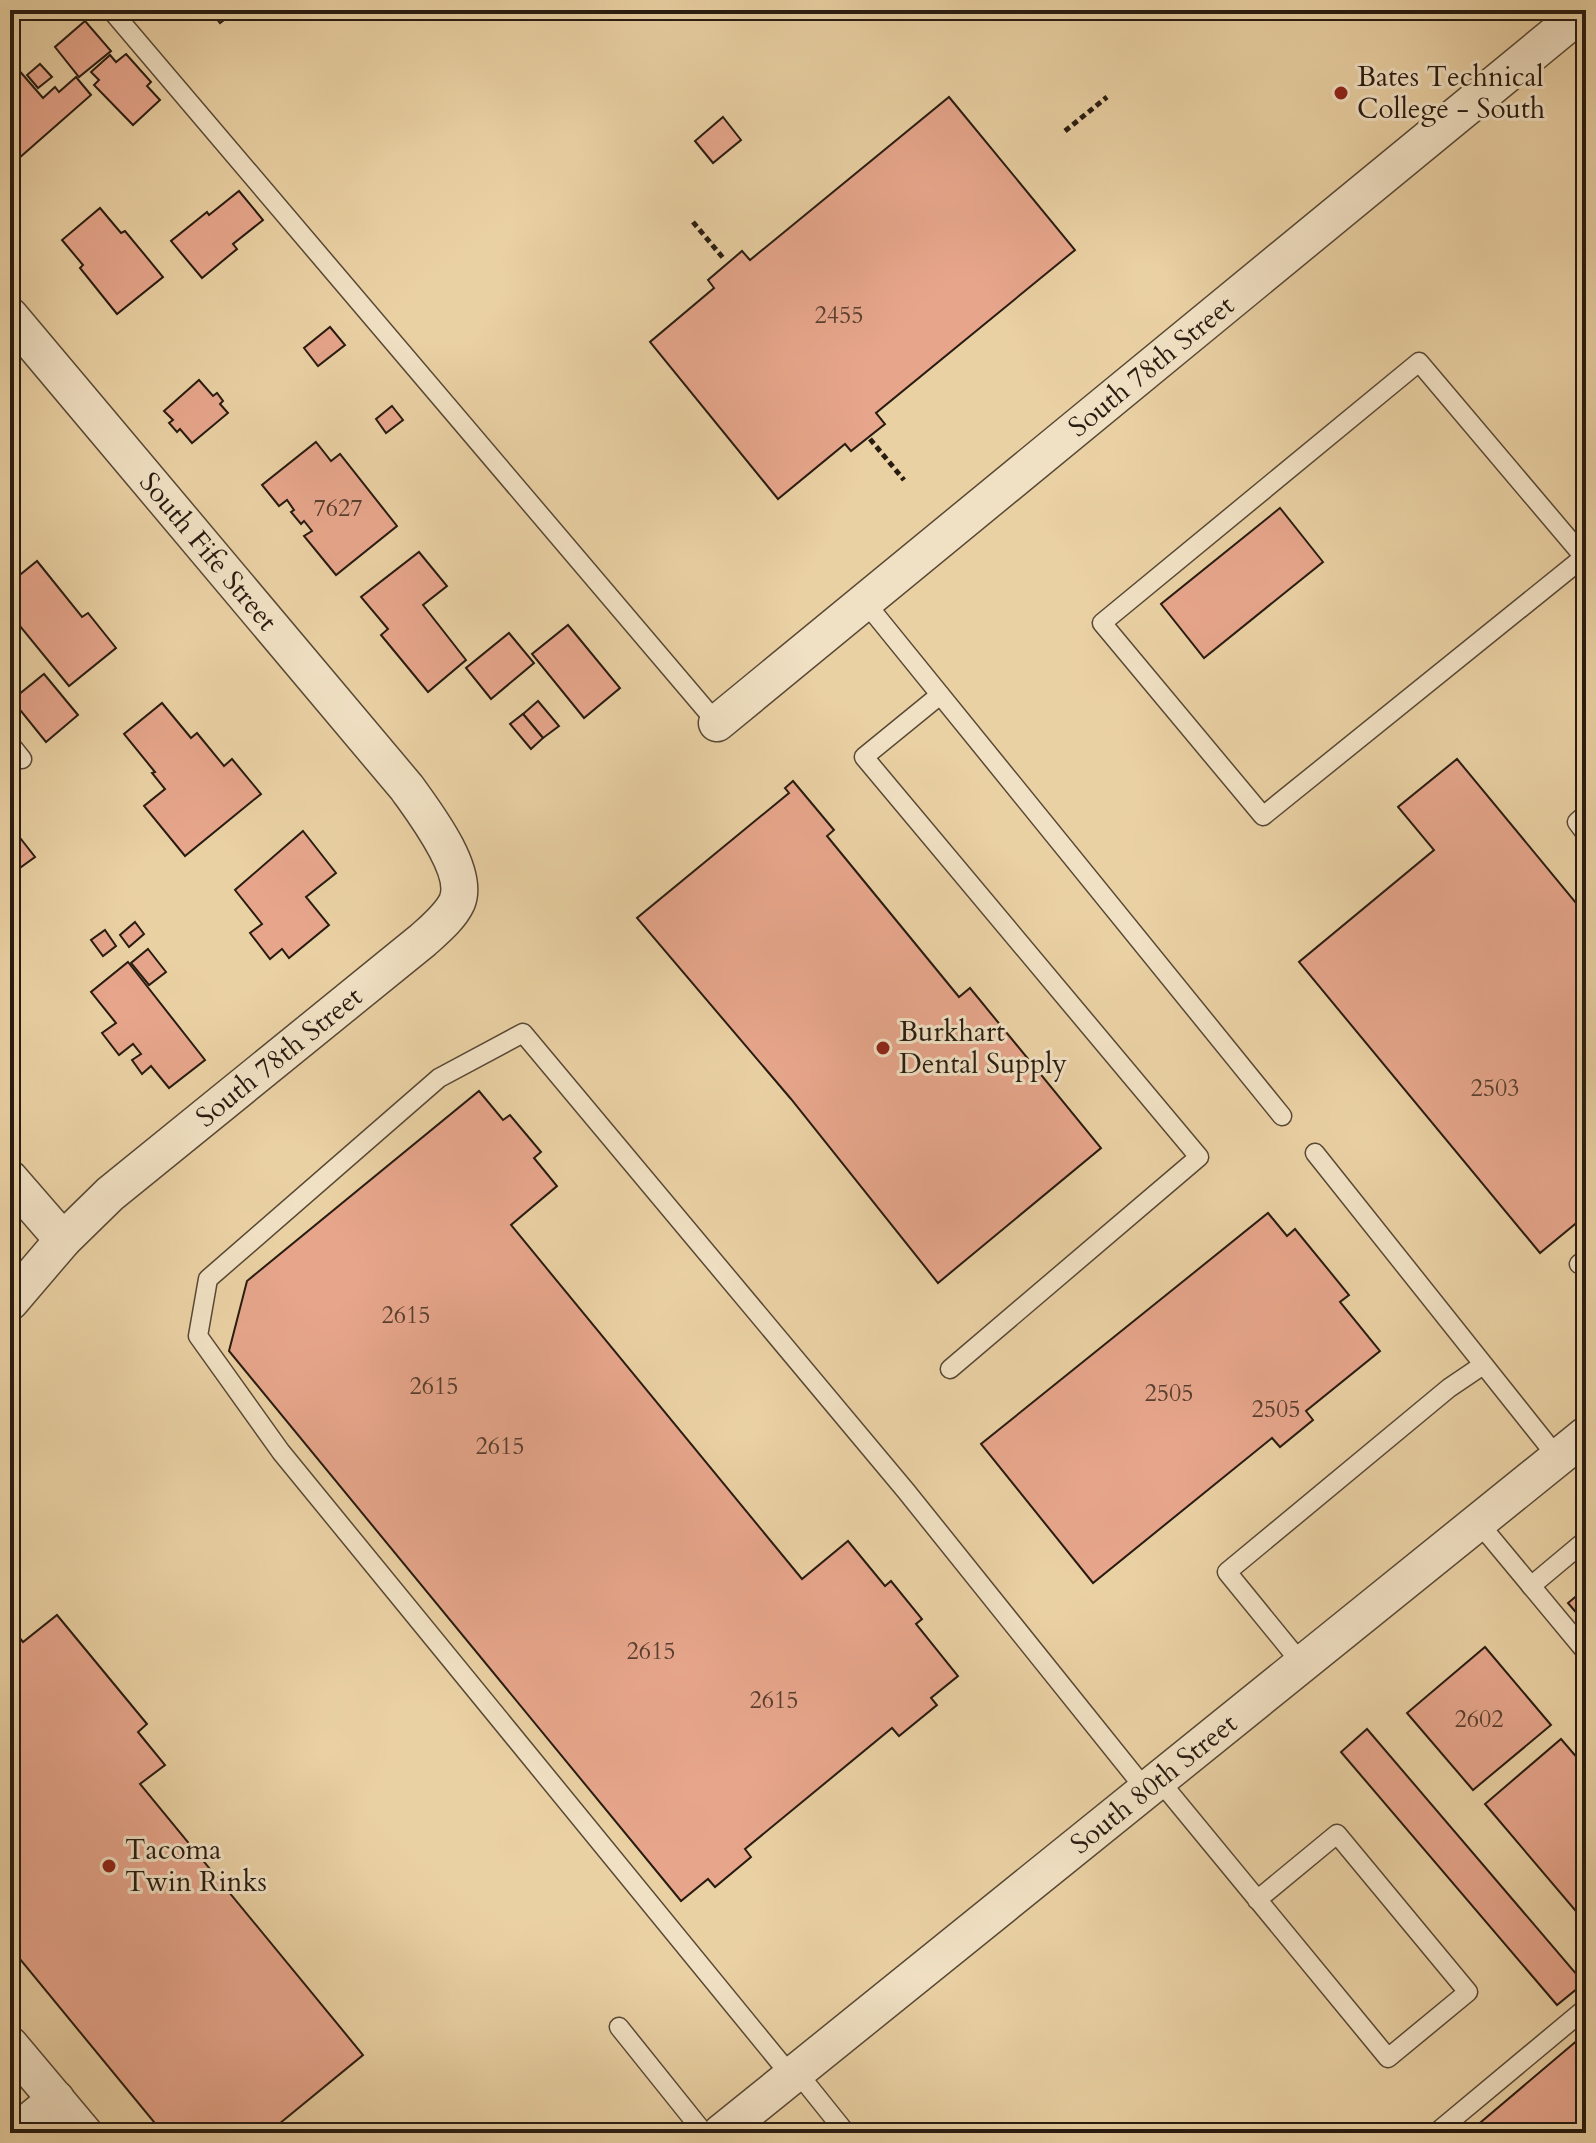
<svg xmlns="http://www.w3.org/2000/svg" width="1596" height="2143" font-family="Cardo,serif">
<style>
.building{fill:#e7a68c;stroke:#281b10;stroke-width:2}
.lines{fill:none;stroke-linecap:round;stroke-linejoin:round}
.service-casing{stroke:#584835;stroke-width:21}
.minor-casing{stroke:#584835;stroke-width:39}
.path{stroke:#281b10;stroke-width:5;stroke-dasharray:6 4;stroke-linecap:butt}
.service{stroke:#f1e1c4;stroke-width:18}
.minor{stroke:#f1e1c4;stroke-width:36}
.poi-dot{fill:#8f2418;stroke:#f1e1c4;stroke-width:3}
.labels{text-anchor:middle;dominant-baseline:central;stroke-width:6;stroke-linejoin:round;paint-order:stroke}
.number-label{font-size:24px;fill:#583e2f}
.poi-label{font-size:28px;fill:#281b10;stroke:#f1e1c4;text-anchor:start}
.street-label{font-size:28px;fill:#281b10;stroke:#f1e1c4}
</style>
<rect width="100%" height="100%" fill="#ead1a4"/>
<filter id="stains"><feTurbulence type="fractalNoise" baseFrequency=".0025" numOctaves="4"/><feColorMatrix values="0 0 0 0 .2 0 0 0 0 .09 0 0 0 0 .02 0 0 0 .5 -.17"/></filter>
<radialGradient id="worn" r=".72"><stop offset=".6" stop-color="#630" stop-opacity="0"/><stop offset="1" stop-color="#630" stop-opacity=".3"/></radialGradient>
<g class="building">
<polygon points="210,10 237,10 220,23"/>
<polygon points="85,21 111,51 79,77 55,47"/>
<polygon points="126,54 151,82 147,86 160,100 133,125 94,85 99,80 91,72 110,55 116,62"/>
<polygon points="10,60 43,98 55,87 59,92 76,77 91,95 10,166"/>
<polygon points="40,64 52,77 38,88 27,75"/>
<polygon points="949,97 1075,250 876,413 885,424 851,451 845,444 778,499 650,342 714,288 708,280 742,251 750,260"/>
<polygon points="723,117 741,140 713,163 695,141"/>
<polygon points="239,191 263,220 233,244 237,249 202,278 171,241 207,212 209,215"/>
<polygon points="100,208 121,233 125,231 163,277 117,314 80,268 83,265 62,240"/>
<polygon points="330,327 345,345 318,366 304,348"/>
<polygon points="199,380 213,396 217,393 223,401 220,404 228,413 192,443 180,429 177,432 169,423 173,420 164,411"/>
<polygon points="392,406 403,420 386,433 376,419"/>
<polygon points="316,442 331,461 340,454 397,526 336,575 304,536 312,531 304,521 301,524 291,512 294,510 287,500 279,506 262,485"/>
<polygon points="1280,508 1323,562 1204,658 1161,604"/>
<polygon points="419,552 447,586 423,605 466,660 428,692 381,635 388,629 361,597"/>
<polygon points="37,561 82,617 88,613 116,648 69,686 10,614 10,583"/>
<polygon points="568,625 620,688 584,718 532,654"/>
<polygon points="509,633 534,663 491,699 466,668"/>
<polygon points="44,674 78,715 46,742 12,700"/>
<polygon points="538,701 559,726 543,738 523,714"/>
<polygon points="162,703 191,738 197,733 224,766 232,759 261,794 185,856 144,806 165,789 152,773 155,772 124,734"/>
<polygon points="523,714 543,738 531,749 510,724"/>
<polygon points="1457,759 1586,915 1586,1215 1540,1253 1299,962 1434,850 1398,807"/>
<polygon points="793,781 834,830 827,836 959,997 970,988 1101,1148 938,1283 791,1099 637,918 789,793 785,788"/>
<polygon points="10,825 35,857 10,875"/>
<polygon points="303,831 336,873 306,897 329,925 289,958 282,949 270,959 250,933 262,924 235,890"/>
<polygon points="135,922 144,934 129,947 120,935"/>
<polygon points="105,930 116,946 103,956 91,940"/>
<polygon points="148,949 166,972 149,985 131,963"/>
<polygon points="128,962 205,1060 169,1088 151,1066 142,1074 132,1060 141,1054 133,1044 119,1055 102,1033 116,1023 91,992"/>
<polygon points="479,1091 503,1120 510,1115 541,1152 534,1158 557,1186 511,1225 802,1579 848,1541 885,1586 891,1581 922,1619 916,1624 958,1676 931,1698 937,1705 899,1736 892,1728 745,1849 751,1857 715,1887 708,1879 681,1901 229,1351 247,1281"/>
<polygon points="1268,1213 1287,1236 1295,1229 1349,1295 1340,1302 1380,1351 1306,1411 1313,1420 1280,1447 1272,1438 1093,1583 981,1444"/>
<polygon points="1586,1588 1586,1624 1568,1603"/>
<polygon points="57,1615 147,1724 138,1732 165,1765 140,1784 363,2055 268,2133 163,2133 10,1947 10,1626 23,1642"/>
<polygon points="1485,1647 1551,1725 1473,1790 1407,1713"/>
<polygon points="1367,1729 1584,1983 1557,2005 1341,1752"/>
<polygon points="1561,1739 1586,1768 1586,1923 1485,1804"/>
<polygon points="1586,2033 1586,2121 1572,2133 1468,2133"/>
</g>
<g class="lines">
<defs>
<g id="service">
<polyline points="111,10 717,723"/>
<polyline points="1584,557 1263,816 1102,623 1419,362 1584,557 1586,559"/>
<polyline points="865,602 1282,1116"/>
<polyline points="940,695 864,757 1199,1157 950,1369"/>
<polyline points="10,744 22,759"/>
<polyline points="1586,814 1577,822 1586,834"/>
<polyline points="1315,1153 1558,1458"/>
<polyline points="1579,1264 1586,1259"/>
<polyline points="1478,1522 1586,1652"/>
<polyline points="1531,1586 1586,1540"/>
<polyline points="1302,1664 1227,1572 1449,1388 1483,1365"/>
<polyline points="1159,1780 1388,2058 1468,1992 1337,1834 1257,1900"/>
<polyline points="619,2027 704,2133"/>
<polyline points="797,2072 846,2133"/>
<polyline points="792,2077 281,1452 198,1336 208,1279 439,1078 523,1033 906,1491 1146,1790"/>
<polyline points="1436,2133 1586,2008"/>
</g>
<g id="minor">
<path id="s1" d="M10,316L407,788C424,812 470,871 457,902C450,917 435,929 423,940L110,1194L63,1240L10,1302"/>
<path id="s2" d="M717,723L1585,10"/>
<polyline points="10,1179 63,1240"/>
<polyline points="10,2045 84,2133"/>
<polyline points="15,2133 56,2099"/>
<path id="s3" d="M721,2133L1586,1435"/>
</g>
</defs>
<use href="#service" class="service-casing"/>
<use href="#minor" class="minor-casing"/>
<g class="path">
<polyline points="1065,131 1107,97"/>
<polyline points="693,222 724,259"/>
<polyline points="870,439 904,480"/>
</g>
<use href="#service" class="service"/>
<use href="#minor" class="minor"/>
</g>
<g class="poi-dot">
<circle cx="1341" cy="93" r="8"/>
<circle cx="883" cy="1048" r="8"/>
<circle cx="109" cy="1866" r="8"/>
</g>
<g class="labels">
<g class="number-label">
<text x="839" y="315">2455</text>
<text x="338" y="508">7627</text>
<text x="1495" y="1088">2503</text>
<text x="406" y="1315">2615</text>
<text x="434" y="1386">2615</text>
<text x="1169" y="1393">2505</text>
<text x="1276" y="1409">2505</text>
<text x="500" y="1446">2615</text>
<text x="651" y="1651">2615</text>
<text x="774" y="1700">2615</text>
<text x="1479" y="1719">2602</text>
</g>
<g class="poi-label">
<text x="1357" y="77">Bates Technical<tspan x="1357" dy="32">College - South</tspan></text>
<text x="899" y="1032">Burkhart<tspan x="899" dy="32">Dental Supply</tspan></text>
<text x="125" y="1850">Tacoma<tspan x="125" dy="32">Twin Rinks</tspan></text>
</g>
<g class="street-label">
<text stroke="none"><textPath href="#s2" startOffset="562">South 78th Street</textPath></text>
<text stroke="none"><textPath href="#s1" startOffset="308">South Fife Street</textPath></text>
<text transform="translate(279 1057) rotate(-39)">South 78th Street</text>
<text stroke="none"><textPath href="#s3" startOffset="556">South 80th Street</textPath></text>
</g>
</g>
<rect width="1596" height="2143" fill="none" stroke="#ead1a4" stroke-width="40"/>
<rect x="12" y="12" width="1572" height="2119" fill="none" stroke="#281b10" stroke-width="4"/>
<rect x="20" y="20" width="1556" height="2103" fill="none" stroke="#281b10" stroke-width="2"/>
<rect width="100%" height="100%" filter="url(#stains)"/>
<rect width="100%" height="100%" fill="url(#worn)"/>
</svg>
